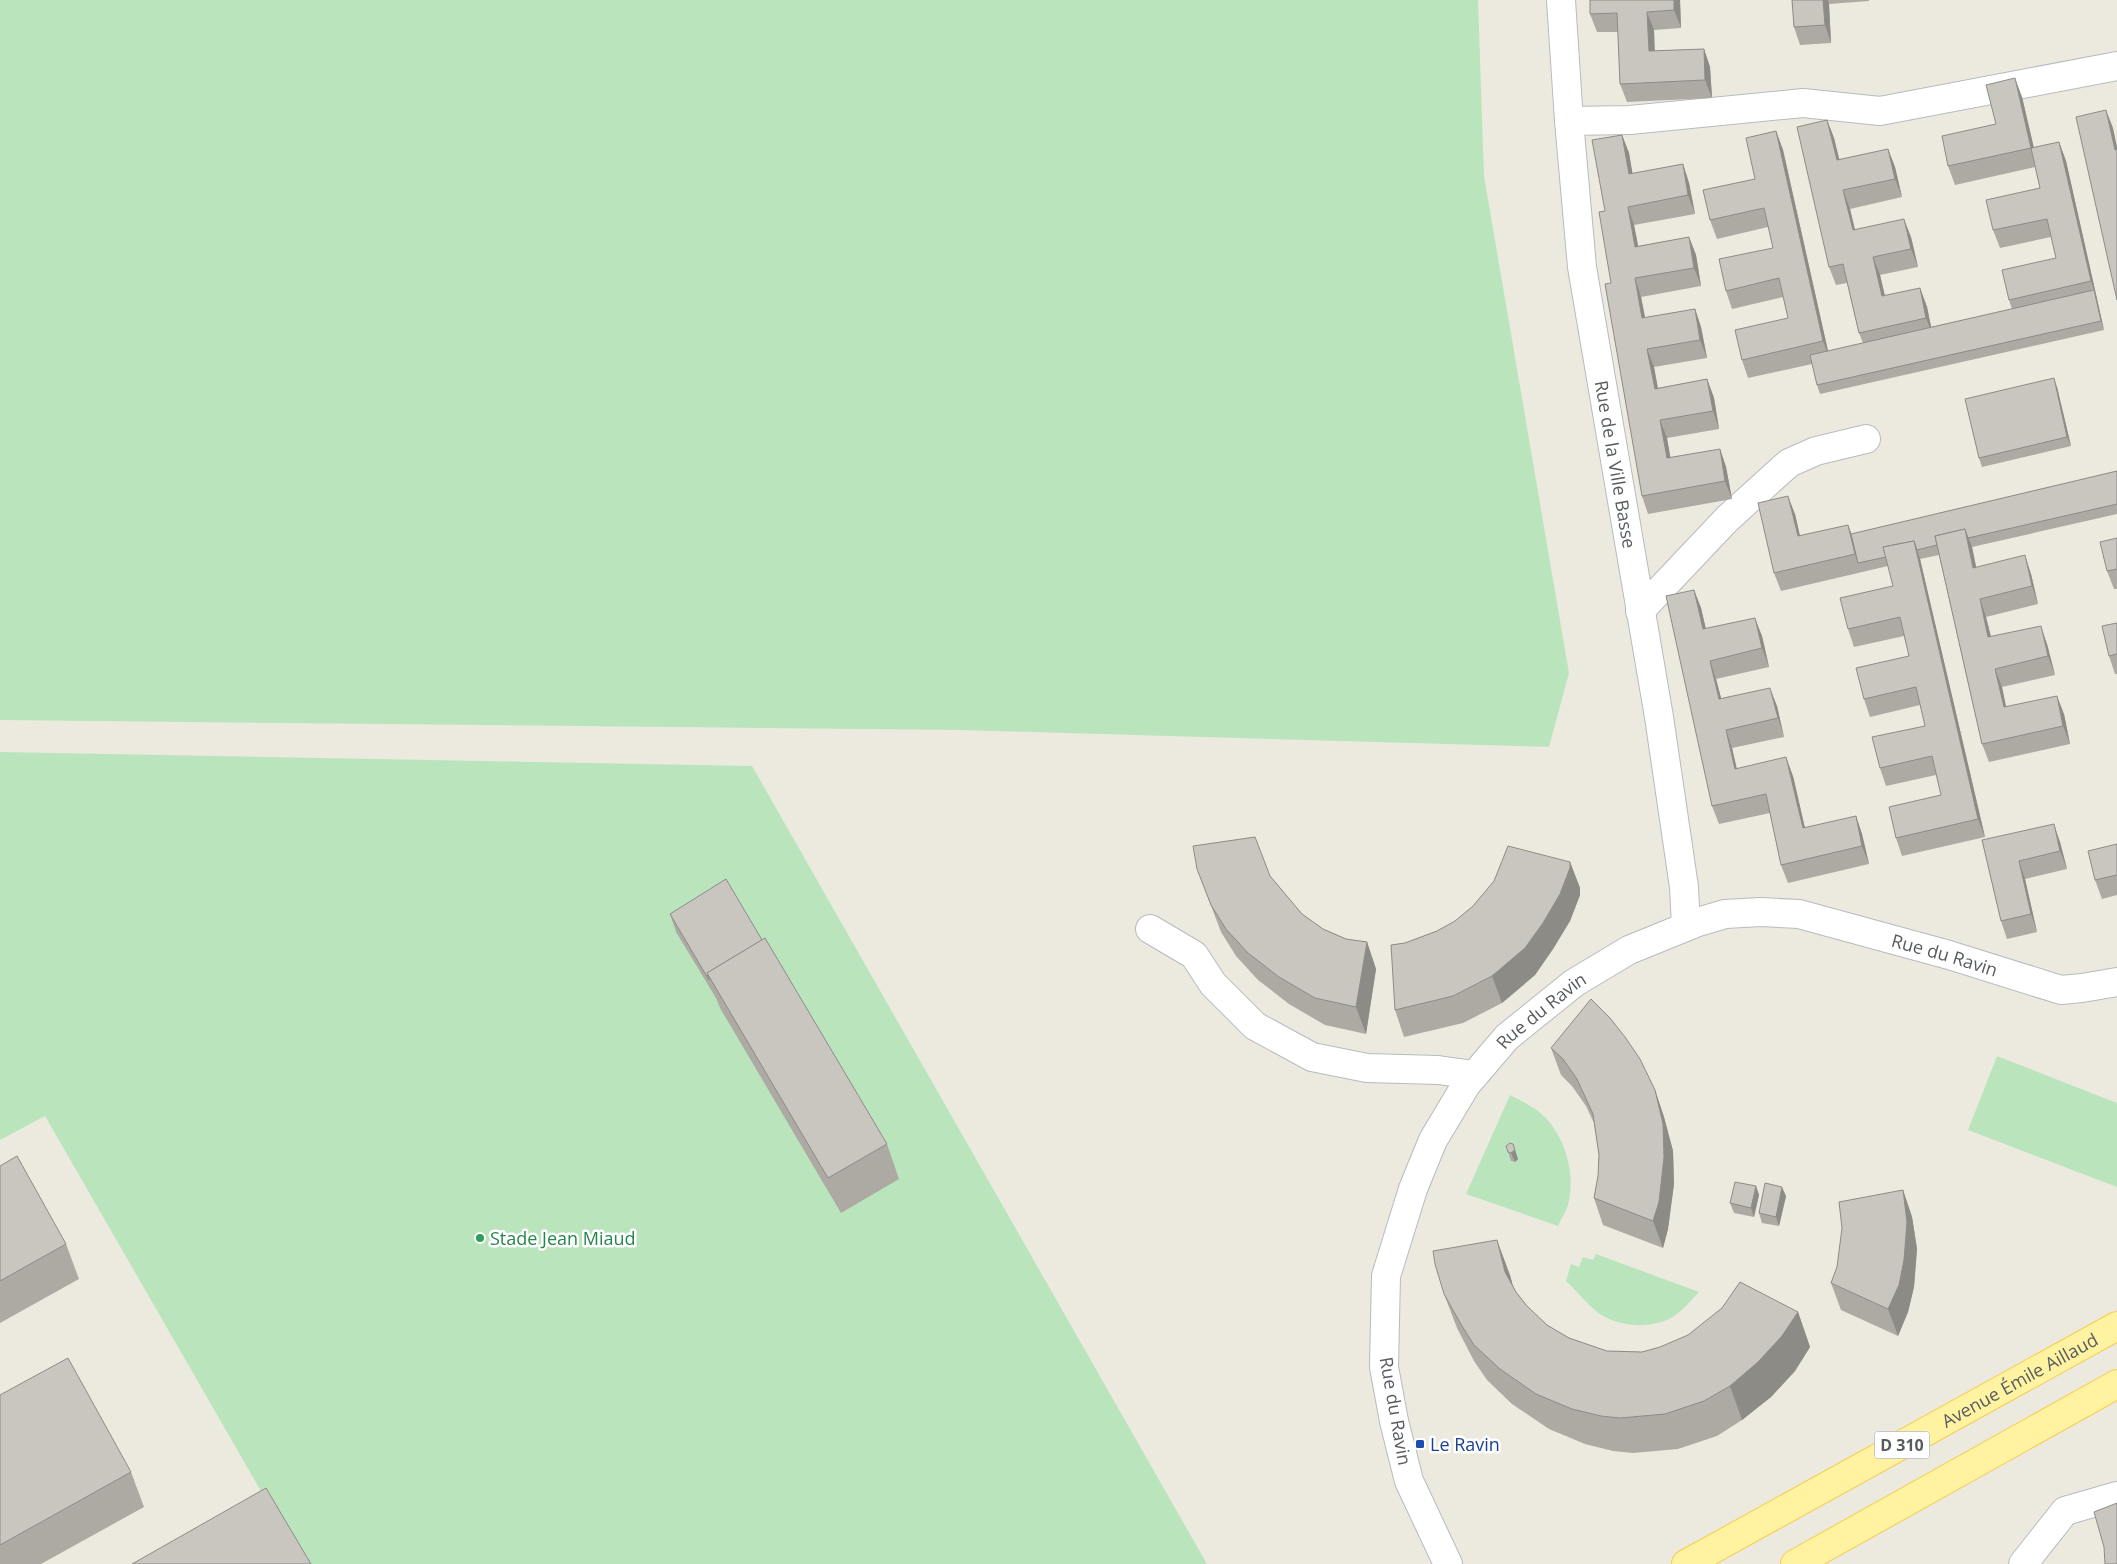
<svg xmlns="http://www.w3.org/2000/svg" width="2117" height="1564" font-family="'Open Sans',sans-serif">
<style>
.green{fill:#bae5bc}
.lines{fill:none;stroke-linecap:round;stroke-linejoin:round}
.minor-casing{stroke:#b8babf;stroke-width:30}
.major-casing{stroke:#f6cc4f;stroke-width:30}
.minor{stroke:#fff;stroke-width:28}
.major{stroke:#fff3a2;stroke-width:28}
.wall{fill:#adaaa4}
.shaded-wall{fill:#8d8b86}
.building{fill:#c9c6bf;stroke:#8d8b86}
.leisure-dot{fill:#2e9e5b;stroke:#fff;stroke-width:2}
.transit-dot{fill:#1a4fb4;stroke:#fff;stroke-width:2}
.labels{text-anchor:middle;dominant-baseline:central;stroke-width:5;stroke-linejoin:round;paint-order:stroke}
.shield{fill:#fff;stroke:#8a8d90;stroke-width:1}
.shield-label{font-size:16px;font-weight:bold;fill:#585c61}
.street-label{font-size:18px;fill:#585c61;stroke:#fff}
.leisure-label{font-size:18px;fill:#27864d;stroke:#fff;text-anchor:start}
.transit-label{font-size:18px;fill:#164399;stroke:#fff;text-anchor:start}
</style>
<rect width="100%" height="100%" fill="#eceadf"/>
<g class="green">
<polygon points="0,0 1478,0 1484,176 1569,673 1549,747 961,730 0,720"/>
<polygon points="0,752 752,766 1207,1564 303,1564 45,1116 0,1140"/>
<polygon points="1997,1056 2117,1103 2117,1187 1968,1130"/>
<path d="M1510,1095C1524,1102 1541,1110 1551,1124C1568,1147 1575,1178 1568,1205C1566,1212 1561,1219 1558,1226L1466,1194Z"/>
<path d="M1596,1254L1699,1292C1692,1299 1685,1308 1677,1314C1657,1329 1624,1328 1603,1316C1591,1309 1577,1291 1566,1281L1571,1264L1579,1267L1583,1257L1593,1260Z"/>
</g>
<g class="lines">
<defs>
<g id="minor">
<path id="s1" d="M1561,0L1569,121L1582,267L1659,717L1684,887L1686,926"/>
<polyline points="1569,121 1630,120 1803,103 1880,111 2117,66"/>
<polyline points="1640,611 1727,519 1789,463 1816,451 1866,439"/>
<polyline points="1150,929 1194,955 1213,984 1255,1026 1312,1057 1367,1068 1438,1070 1474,1075"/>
<path id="s2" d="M1448,1564L1409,1481L1394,1421L1384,1367L1386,1276L1413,1189L1433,1140L1466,1085L1507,1037L1574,983L1629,950L1698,922L1725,914L1761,912L1799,914L1949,955L2061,990L2082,988L2117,982"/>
<polyline points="2023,1564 2065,1511 2117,1496"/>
</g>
<g id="major">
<path id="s3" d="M1686,1564L2117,1326"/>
<polyline points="1795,1564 2117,1384"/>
</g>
</defs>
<use href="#minor" class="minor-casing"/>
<use href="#major" class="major-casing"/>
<use href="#minor" class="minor"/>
<use href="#major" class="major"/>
</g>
<g class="wall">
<polygon points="1590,0 1680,0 1681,28 1654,30 1655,51 1704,49 1710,67 1712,98 1627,102 1620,84 1618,32 1597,32 1590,14"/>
<polygon points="1792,0 1869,0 1869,1 1829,4 1831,43 1800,45 1794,27"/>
<polygon points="2022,97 2034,148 2059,142 2066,161 2104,330 1820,394 1817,385 1812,364 1748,378 1742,360 1788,318 1783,297 1732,309 1726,291 1773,248 1768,227 1717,239 1710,220 1755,179 1776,131 1783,150 1828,351 1863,343 1859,333 1847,283 1836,285 1829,267 1827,120 1834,138 1839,160 1888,149 1895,167 1902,197 1850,209 1855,229 1911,237 1918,267 1880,275 1885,296 1920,288 1927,307 1931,327 2012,309 2009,300 2056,258 2051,237 2000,248 1993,230 2040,188 2035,167 1955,185 1948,166 1996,124"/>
<polygon points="1622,135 1629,153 1632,174 1683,164 1689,183 1695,214 1634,225 1638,246 1689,237 1696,255 1701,286 1641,297 1645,318 1695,309 1701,327 1707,358 1654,367 1658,388 1707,379 1714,398 1719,429 1667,438 1670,458 1720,449 1726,467 1732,499 1648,514 1642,496 1611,283"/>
<polygon points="2057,387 2071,446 1982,467 1979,458"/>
<polygon points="2117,471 2117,514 1972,547 1976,567 2031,574 2038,604 1986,617 1991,636 2047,644 2055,675 2002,687 2006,707 2064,714 2070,744 1989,762 1982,744 1939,555 1920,559 1985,837 1902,856 1896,838 1941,795 1936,775 1886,786 1880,768 1925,726 1920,705 1870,717 1864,699 1909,656 1904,636 1854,647 1848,629 1893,586 1888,566 1781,591 1774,573 1795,514 1800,536 1848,525 1851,534"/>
<polygon points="2117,538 2117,589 2114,589 2107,571"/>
<polygon points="1694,590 1701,608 1706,629 1762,636 1769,667 1716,679 1721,698 1777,706 1784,737 1732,748 1737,769 1793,776 1805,828 1856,816 1862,834 1869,864 1788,883 1781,865 1770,813 1719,824 1712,806"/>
<polygon points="2117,623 2117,674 2115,674 2109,656"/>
<polygon points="1982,840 2060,842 2067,869 2025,879 2037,932 2007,939 2001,921"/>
<polygon points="2117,844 2117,895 2102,899 2095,880"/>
<polygon points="1570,862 1580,888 1580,895 1570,921 1553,949 1535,975 1502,1003 1463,1023 1404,1037 1395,1010 1405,943 1437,931"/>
<polygon points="1197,869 1270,876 1302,914 1323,929 1346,939 1367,942 1376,969 1366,1034 1325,1025 1289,1004 1258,980 1236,956 1221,932"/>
<polygon points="670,914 762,940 887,1144 899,1179 841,1213 720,1008 716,998 676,932"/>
<polygon points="1551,1048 1655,1090 1664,1117 1673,1151 1674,1184 1668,1229 1663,1248 1603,1225 1594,1198 1598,1176 1599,1155 1594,1123 1586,1106 1572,1086 1561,1075"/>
<polygon points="1513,1144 1518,1159 1515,1162 1511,1161 1508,1152"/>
<polygon points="0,1166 66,1244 79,1279 0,1323"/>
<polygon points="1756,1186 1759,1195 1754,1217 1734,1213 1730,1203"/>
<polygon points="1903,1190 1912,1217 1917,1249 1914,1287 1908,1312 1898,1336 1841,1310 1831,1283"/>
<polygon points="1786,1196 1779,1226 1762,1223 1759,1213"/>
<polygon points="1510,1275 1513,1286 1516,1292 1527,1306 1547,1325 1569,1338 1607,1351 1642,1352 1798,1312 1810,1347 1795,1371 1771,1397 1742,1420 1717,1436 1678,1449 1633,1453 1613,1451 1585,1444 1549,1429 1512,1404 1487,1380 1474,1361 1457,1328 1444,1294"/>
<polygon points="0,1395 131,1472 144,1507 41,1564 0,1564"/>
</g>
<g class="shaded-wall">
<polygon points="1674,0 1680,0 1681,28 1674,10"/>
<polygon points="1823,0 1828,0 1829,4 1831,43 1825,25"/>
<polygon points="1647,12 1654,30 1655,69 1649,51"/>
<polygon points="1704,49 1710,67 1712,98 1705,80"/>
<polygon points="2015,78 2022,97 2038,166 2031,148"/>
<polygon points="2106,110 2113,128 2117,147 2117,155 2115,150"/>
<polygon points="1827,120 1834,138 1844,178 1837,160"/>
<polygon points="1776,131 1783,150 1830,360 1823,341"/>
<polygon points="1622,135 1629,153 1636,193 1629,174"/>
<polygon points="2059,142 2066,161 2104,330 2101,321 2094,290 2091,281"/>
<polygon points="1888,149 1895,167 1902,197 1895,179"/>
<polygon points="1683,164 1689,183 1695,214 1688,195"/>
<polygon points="1843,190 1850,209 1859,248 1853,230"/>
<polygon points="1628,207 1634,225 1642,265 1635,247"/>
<polygon points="1904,219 1911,237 1918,267 1911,249"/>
<polygon points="1689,237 1696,255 1701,286 1694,268"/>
<polygon points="1873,257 1880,275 1889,314 1882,296"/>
<polygon points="1635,278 1641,297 1649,337 1642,318"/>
<polygon points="1920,288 1927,307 1933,336 1926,318"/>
<polygon points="1695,309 1701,327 1707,358 1700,340"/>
<polygon points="1647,349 1654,367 1661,407 1655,389"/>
<polygon points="2054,378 2057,387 2071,446 2067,437"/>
<polygon points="1707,379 1714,398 1719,429 1713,411"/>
<polygon points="1660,420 1667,438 1674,477 1667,458"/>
<polygon points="1720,449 1726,467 1732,499 1725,481"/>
<polygon points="1788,496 1795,514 1804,554 1798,536"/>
<polygon points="1848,525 1855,543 1858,563 1855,554"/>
<polygon points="1965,529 1972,547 1980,586 1973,568"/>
<polygon points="1914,541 1920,559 1985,837 1978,819"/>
<polygon points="2025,555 2031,574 2038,604 2032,586"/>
<polygon points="1694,590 1701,608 1710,647 1703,629"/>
<polygon points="1980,599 1986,617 1995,655 1988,637"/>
<polygon points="1755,618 1762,636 1769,667 1762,648"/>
<polygon points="2041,626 2047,644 2055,675 2048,656"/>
<polygon points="1710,661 1716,679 1726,717 1719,699"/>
<polygon points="1995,669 2002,687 2010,726 2004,707"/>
<polygon points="1770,688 1777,706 1784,737 1778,718"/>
<polygon points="2057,696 2064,714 2070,744 2063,726"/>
<polygon points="1726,730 1732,748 1741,788 1735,769"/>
<polygon points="1786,757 1793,776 1809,846 1803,828"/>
<polygon points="1856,816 1862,834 1869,864 1862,846"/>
<polygon points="2054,824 2060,842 2067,869 2060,851"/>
<polygon points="2019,861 2025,879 2037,932 2031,914"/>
<polygon points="1570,862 1580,888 1580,895 1570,921 1553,949 1535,975 1502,1003 1492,976"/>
<polygon points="1367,942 1376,969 1366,1034 1356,1007"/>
<polygon points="1655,1090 1664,1117 1673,1151 1674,1184 1668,1229 1663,1248 1653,1221"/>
<polygon points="1513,1144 1518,1159 1515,1162 1511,1153"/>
<polygon points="1756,1186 1759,1195 1754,1217 1751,1208"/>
<polygon points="1782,1187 1786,1196 1779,1226 1776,1217"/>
<polygon points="1903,1190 1912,1217 1917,1249 1914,1287 1908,1312 1898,1336 1888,1309"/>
<polygon points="1497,1240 1510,1275 1518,1307 1505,1272"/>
<polygon points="1798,1312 1810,1347 1795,1371 1771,1397 1742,1420 1730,1386"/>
</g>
<g class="building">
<polygon points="1590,0 1674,0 1674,10 1647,12 1649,51 1704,49 1705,80 1620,84 1617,13 1590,14"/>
<polygon points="1792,0 1823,0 1825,25 1794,27"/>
<polygon points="2015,78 2031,148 1948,166 1942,136 1996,124 1986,85"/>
<polygon points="2106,110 2115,150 2117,149 2117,300 2076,117"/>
<polygon points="1827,120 1837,160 1888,149 1895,179 1843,190 1853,230 1904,219 1911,249 1873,257 1882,296 1920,288 1926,318 1859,333 1843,264 1829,267 1797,127"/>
<polygon points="1776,131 1823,341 1742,360 1735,330 1788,318 1779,278 1726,291 1719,259 1773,248 1764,208 1710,220 1703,190 1755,179 1746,138"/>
<polygon points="1622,135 1629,174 1683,164 1688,195 1628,207 1635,247 1689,237 1694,268 1635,278 1642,318 1695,309 1700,340 1647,349 1655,389 1707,379 1713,411 1660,420 1667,458 1720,449 1725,481 1642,496 1605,284 1611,283 1599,212 1605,211 1592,140"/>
<polygon points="2059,142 2091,281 2009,300 2002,270 2056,258 2047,219 1993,230 1986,200 2040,188 2031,148"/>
<polygon points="2094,290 2101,321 1817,385 1810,355"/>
<polygon points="2054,378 2067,437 1979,458 1965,399"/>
<polygon points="2117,471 2117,504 1968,538 1965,529 1935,536 1937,545 1917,550 1914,541 1883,547 1886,557 1858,563 1851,534"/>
<polygon points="1788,496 1798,536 1848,525 1855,554 1774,573 1758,503"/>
<polygon points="1965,529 1973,568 2025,555 2032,586 1980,599 1988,637 2041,626 2048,656 1995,669 2004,707 2057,696 2063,726 1982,744 1935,536"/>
<polygon points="2117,538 2117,569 2107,571 2100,542"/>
<polygon points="1914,541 1978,819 1896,838 1889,807 1941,795 1932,756 1880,768 1872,737 1925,726 1916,687 1864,699 1856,668 1909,656 1900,617 1848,629 1840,598 1893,586 1883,547"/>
<polygon points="1694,590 1703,629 1755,618 1762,648 1710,661 1719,699 1770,688 1778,718 1726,730 1735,769 1786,757 1803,828 1856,816 1862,846 1781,865 1766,794 1712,806 1666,596"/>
<polygon points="2117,623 2117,654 2109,656 2102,626"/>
<polygon points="2054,824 2060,851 2019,861 2031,914 2001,921 1982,840"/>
<polygon points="1255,837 1270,876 1302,914 1323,929 1346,939 1367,942 1356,1007 1315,998 1279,977 1248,953 1226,929 1211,905 1197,869 1193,846"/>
<polygon points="2117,844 2117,875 2095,880 2088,851"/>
<polygon points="1508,846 1570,862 1570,868 1560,894 1543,923 1525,948 1492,976 1453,996 1395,1010 1391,945 1405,943 1437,931 1455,921 1473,906 1494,881"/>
<polygon points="726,879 762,940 707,973 709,980 670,914"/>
<polygon points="765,938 887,1144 828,1178 707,973"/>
<polygon points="1591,999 1610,1018 1625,1037 1640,1059 1655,1090 1663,1124 1664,1157 1659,1202 1653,1221 1594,1198 1598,1176 1599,1155 1593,1114 1577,1079 1563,1059 1551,1048"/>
<polygon points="1510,1143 1513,1144 1515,1150 1511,1153 1508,1152 1506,1146"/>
<polygon points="17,1156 66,1244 0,1281 0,1166"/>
<polygon points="1735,1182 1756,1186 1751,1208 1730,1203"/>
<polygon points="1765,1183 1782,1187 1776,1217 1759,1213"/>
<polygon points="1903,1190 1907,1222 1904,1260 1899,1285 1888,1309 1831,1283 1837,1267 1842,1228 1839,1202"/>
<polygon points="1497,1240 1505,1272 1516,1292 1527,1306 1547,1325 1569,1338 1607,1351 1642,1352 1660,1347 1688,1335 1722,1308 1740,1282 1798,1312 1782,1336 1758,1362 1730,1386 1704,1401 1665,1414 1620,1418 1601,1416 1572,1409 1536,1394 1500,1369 1474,1345 1462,1326 1444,1294 1435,1264 1433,1251"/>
<polygon points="68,1358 131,1472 0,1545 0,1395"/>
<polygon points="266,1488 311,1564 132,1564"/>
<polygon points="2117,1503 2117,1564 2105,1564 2104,1547 2094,1512"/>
</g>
<circle class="leisure-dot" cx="480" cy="1238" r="5"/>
<rect class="transit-dot" x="1415" y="1439" width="10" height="10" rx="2.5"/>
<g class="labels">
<rect class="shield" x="1874.5" y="1431.5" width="55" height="27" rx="4"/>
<g class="shield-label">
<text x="1902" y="1445">D 310</text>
</g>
<g class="street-label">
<text stroke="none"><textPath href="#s1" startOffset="468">Rue de la Ville Basse</textPath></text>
<text stroke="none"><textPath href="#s2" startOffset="1049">Rue du Ravin</textPath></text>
<text stroke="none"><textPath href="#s2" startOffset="614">Rue du Ravin</textPath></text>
<text stroke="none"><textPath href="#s3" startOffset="381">Avenue Émile Aillaud</textPath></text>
<text transform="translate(1396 1411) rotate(80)">Rue du Ravin</text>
</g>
<g class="leisure-label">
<text x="490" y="1238">Stade Jean Miaud</text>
</g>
<g class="transit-label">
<text x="1430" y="1444">Le Ravin</text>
</g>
</g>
</svg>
